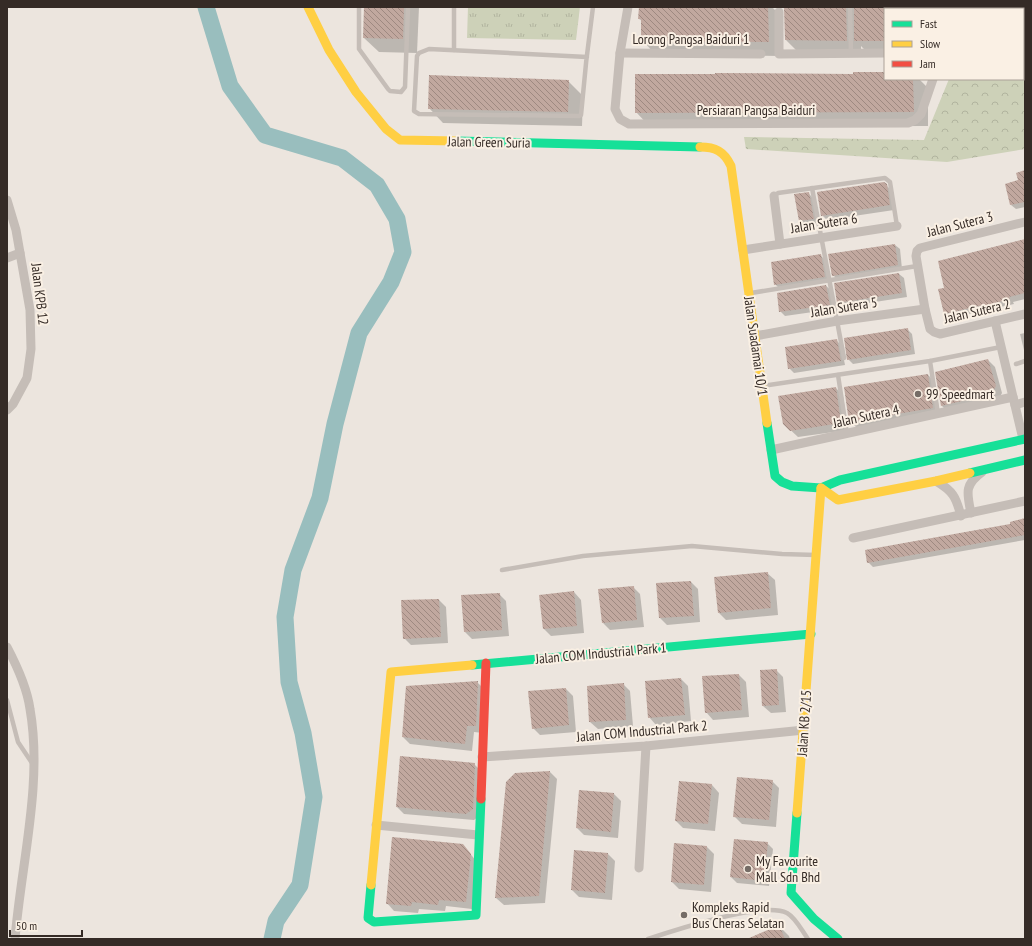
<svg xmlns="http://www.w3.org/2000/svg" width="1032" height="946" font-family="'PT Sans Narrow',sans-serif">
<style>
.forest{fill:url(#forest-crowns)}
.park{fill:url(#park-tufts)}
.shadow{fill:#0003}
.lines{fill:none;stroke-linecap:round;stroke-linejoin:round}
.river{stroke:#99bebe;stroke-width:17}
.building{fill:url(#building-back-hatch)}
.lane{stroke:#c5bdb7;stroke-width:4.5}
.street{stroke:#c5bdb7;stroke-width:9}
.fast{stroke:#16e098;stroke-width:9}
.slow{stroke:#ffcf43;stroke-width:9}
.jam{stroke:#f24e42;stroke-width:9}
.poi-dot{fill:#756c66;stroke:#faf0e4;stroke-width:1.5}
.labels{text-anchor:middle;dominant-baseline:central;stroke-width:4;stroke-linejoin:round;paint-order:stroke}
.street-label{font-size:14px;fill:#352b26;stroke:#faf0e4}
.poi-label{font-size:14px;fill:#352b26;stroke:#faf0e4;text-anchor:start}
</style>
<defs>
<pattern id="forest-crowns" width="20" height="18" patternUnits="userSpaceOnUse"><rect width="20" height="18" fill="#cdd1b8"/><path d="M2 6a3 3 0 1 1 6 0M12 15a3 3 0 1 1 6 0" fill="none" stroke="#b1b49e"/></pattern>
<pattern id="park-tufts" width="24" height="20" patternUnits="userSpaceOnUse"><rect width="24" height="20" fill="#cdd1b8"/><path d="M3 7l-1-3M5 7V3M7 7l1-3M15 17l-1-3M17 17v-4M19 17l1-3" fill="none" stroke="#b1b49e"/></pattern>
<pattern id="building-back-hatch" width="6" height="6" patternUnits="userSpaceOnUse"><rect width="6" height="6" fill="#c1a89f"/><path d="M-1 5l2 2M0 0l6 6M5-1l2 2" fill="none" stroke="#9e8981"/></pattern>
</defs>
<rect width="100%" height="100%" fill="#ece5de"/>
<polygon class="forest" points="977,7 1025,7 1025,149 947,162 746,149 744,137 924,140 949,79 1023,79 1023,9 977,9"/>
<polygon class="park" points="468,7 580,7 576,40 467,38"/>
<g class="shadow">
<polygon points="365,7 419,7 417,53 379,52 364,38"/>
<polygon points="640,7 772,7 782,17 783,56 656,55 642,40 642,21 639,19"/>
<polygon points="786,7 938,7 940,9 885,9 885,55 870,55 861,46 861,55 801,55 786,40"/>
<polygon points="885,73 885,79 919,79 928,88 928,126 650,127 636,112 854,75"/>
<polygon points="568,81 583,96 582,126 443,123 429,108"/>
<polygon points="1025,171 1025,207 1016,209 1011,205"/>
<polygon points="884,183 891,190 894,210 827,220 822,215"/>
<polygon points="809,194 813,198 818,223 804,225 800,221"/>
<polygon points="1025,240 1025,299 1013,302 1014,304 950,318 945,314 946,289"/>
<polygon points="895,245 900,249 902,269 838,280 833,275"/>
<polygon points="820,255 825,260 829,282 780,289 775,284"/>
<polygon points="899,274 904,278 907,297 843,307 838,302"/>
<polygon points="826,286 831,290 834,309 785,316 780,311"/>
<polygon points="908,330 912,334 915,354 853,364 848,359"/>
<polygon points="1025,333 1025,354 1020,334"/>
<polygon points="836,340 841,345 845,365 794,373 789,368"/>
<polygon points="988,360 995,367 1002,393 998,400 949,413 942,406 937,373"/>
<polygon points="928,375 935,382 940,415 857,428 850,421"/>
<polygon points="836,388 843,396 848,430 798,437 784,424"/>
<polygon points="1025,519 1025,540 873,567 868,562 1012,525"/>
<polygon points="767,573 775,580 778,615 726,620 719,613 715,578"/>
<polygon points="691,582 698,589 700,622 667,625 660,618"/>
<polygon points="633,587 640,594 644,627 610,630 603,623"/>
<polygon points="574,592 581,600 584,633 551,636 544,629"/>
<polygon points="499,594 506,601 509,636 472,639 465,632 462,596"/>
<polygon points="439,600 446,607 448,643 411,645 404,638"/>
<polygon points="776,670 783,677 786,712 771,713 763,706 761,671"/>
<polygon points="739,675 746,682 749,717 713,720 706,712"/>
<polygon points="681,679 688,686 691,721 656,725 649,717"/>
<polygon points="477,682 484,689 483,733 474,732 472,751 410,744 403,737 407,687"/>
<polygon points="623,684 630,691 633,726 598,729 590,722 588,687"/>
<polygon points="566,689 573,696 576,732 540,735 533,728"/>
<polygon points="474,764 481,771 479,816 474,820 404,814 397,807"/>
<polygon points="550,772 557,779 545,903 504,905 496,898"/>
<polygon points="772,781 779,788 776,827 742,824 734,816"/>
<polygon points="680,782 712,785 719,793 715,831 683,828 676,821"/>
<polygon points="614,794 621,801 618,838 584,835 577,828"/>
<polygon points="767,843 773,849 769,886 737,883 731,877"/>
<polygon points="463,845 477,862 472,909 446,906 445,911 419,909 418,913 394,911 387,903"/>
<polygon points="675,845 707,847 714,854 711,892 679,889 672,882"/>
<polygon points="575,851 608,854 615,861 612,900 579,897 572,890"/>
<polygon points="779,926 789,936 790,939 749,939"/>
</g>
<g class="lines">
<polyline class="river" points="206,7 230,86 265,135 342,158 377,185 397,219 403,252 391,282 359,333 335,424 320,498 293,570 285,617 289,682 303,733 314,797 300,885 276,921 272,939"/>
</g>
<g class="building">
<polygon points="364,7 404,7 403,39 363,38"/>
<polygon points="639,7 768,7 769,42 641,41 641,19 638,19"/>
<polygon points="784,7 846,7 847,41 785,40"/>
<rect x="854" y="7" width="31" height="34"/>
<polygon points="853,72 885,72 885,79 913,79 914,112 635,113 635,74 715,74 715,73 853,74"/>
<polygon points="429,75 569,80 568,112 428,109"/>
<polygon points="1025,170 1025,202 1010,205 1005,184 1018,180 1016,173"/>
<polygon points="884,182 887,184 890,205 821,216 817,192"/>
<polygon points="809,192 814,219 799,221 794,194"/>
<polygon points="1025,239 1025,293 1009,297 1010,299 984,306 983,305 944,314 938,289 944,288 938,261"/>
<polygon points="895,244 898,265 832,276 828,254"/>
<polygon points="821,254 825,277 774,285 771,262"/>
<polygon points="899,273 902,293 837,303 834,283"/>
<polygon points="826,285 830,305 779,312 777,293"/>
<polygon points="908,328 911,350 847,360 844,338"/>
<polygon points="837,339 841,361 788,369 785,347"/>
<polygon points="988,359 996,386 991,394 941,406 935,372"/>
<polygon points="928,374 933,408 849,422 844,387"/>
<polygon points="836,387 841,423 790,431 783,424 778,396"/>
<polygon points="1025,518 1025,535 867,563 865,550 1010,524 1010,522"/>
<polygon points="768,572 771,608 718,613 714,577"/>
<polygon points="691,581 694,616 659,618 656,583"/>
<polygon points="634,586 637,620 602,623 598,589"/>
<polygon points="574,591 577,626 543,629 539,595"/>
<polygon points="500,593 502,630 464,632 461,595"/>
<polygon points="439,599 441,637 403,639 401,600"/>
<polygon points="777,669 779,705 762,706 760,670"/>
<polygon points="739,674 742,710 705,713 702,676"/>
<polygon points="681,678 685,715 648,718 645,681"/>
<polygon points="478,681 476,726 467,726 465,744 402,737 406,686"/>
<polygon points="624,683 626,720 589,722 587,686"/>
<polygon points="566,688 569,725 532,729 528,691"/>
<polygon points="400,756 475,763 473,809 466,814 396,807"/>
<polygon points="550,771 539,896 495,898 506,782 515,773"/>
<polygon points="737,777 773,780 769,820 733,817"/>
<polygon points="679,781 712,784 708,824 675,821"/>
<polygon points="579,790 614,793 611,832 576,828"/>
<polygon points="392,837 463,844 471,854 466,902 439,900 438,905 412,902 411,906 386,904"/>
<polygon points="734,839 768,842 764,881 730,877"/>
<polygon points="674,843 707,846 704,885 671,882"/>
<polygon points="574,850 608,853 605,893 571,890"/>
<polygon points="779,925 785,939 747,939"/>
</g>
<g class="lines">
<g class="lane">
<polyline points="359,7 359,49 388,89 390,91 401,92 405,87 408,7"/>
<polyline points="454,7 454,50"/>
<polyline points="850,7 851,54"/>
<path d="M587,57L429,49L419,53L417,56L414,111L419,114L579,116L581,115C584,79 588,43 593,7"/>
<polyline points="812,188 844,358"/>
<polyline points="774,196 778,193 885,178 890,182 897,226"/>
<polyline points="751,293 917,266"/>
<polyline points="930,361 938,414"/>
<polyline points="1016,364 1025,361"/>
<polyline points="838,375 847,434"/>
<polyline points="762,386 930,361 1001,347"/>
<polyline points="502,570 583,556 692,546 782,554 816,555"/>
<polyline points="7,700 18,742 32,763"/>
<path d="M648,939C675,930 763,901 787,913C796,918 802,931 808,939"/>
</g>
<g class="street">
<polyline points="628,7 620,53 615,109 620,119 629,124 908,123 915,120 921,114 933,79"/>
<polyline points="944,7 944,9"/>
<polyline points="779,12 779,54 885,53"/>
<polyline points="620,53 761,54"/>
<polyline points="774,196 780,244"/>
<polyline points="7,200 16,230 30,310 31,349 27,378 13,404 7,410"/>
<polyline points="1025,222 920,248 917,251 916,256 925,309 930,329 934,332 940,334 1025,314"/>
<polyline points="743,250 897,226"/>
<polyline points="7,258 20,253"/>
<polyline points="995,321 1023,439"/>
<polyline points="755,336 837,321 925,309"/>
<polyline points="1015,405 1025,402"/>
<polyline points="771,450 1013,397"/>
<path d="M936,481C953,491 956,497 961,516"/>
<path d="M971,513C967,493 964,485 982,472"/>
<polyline points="853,538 1025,501"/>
<path d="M7,647C17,666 27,687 30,709C43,783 21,865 15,939"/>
<polyline points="482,757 646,746 804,730"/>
<polyline points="376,825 478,835"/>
<polyline points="639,868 646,746"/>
</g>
<g class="fast">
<polyline points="457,141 700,147"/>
<polyline points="767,423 775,476 782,482 792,486 821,488 840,480 1025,439"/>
<polyline points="970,473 1025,460"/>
<polyline points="472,665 811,634"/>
<polyline points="797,813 791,893 814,919 838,939"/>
<polyline points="371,885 368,918 374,922 476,915 481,799"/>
</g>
<g class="slow">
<polyline points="308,7 329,50 356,92 386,129 400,140 457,141"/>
<path d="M700,147C715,147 724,151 731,166L767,423"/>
<polyline points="821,488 838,500 936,481 970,473"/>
<polyline points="797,813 821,488"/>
<polyline points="371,885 391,672 472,665"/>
</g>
<polyline class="jam" points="481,799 486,663"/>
</g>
<g class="poi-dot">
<circle cx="918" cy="394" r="4"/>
<circle cx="748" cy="869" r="4"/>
<circle cx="684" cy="915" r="4"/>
</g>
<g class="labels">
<g class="street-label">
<text x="691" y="39">Lorong Pangsa Baiduri 1</text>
<text x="756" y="110">Persiaran Pangsa Baiduri</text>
<text transform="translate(489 142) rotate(1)">Jalan Green Suria</text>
<text transform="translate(824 223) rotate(-9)">Jalan Sutera 6</text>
<text transform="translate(960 224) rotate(-14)">Jalan Sutera 3</text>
<text transform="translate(40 294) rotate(83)">Jalan KPB 12</text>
<text transform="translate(844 307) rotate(-9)">Jalan Sutera 5</text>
<text transform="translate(977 311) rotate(-13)">Jalan Sutera 2</text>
<text transform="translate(756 346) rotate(82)">Jalan Suadamai 10/1</text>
<text transform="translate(866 416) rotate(-12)">Jalan Sutera 4</text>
<text transform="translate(601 653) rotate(-5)">Jalan COM Industrial Park 1</text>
<text transform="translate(804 723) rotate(-86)">Jalan KB 2/15</text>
<text transform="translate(642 731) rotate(-5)">Jalan COM Industrial Park 2</text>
</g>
<g class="poi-label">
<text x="926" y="394">99 Speedmart</text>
<text x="756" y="861">My Favourite<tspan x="756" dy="16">Mall Sdn Bhd</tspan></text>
<text x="692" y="907">Kompleks Rapid<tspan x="692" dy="16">Bus Cheras Selatan</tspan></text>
</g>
</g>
<rect width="1032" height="946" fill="none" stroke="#352b26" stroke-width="16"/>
<rect x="884" y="8" width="140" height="72" fill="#faf0e4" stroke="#aba198"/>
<rect x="892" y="21" width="20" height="6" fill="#16e098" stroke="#aba198"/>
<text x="920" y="28" font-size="12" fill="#352b26">Fast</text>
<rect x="892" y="41" width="20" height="6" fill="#ffcf43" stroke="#aba198"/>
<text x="920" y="48" font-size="12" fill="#352b26">Slow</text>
<rect x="892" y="61" width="20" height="6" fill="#f24e42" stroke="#aba198"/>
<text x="920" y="68" font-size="12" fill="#352b26">Jam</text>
<path d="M10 930v6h72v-6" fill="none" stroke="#352b26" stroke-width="2"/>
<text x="16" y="930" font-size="12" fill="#352b26" stroke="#faf0e4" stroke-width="3" paint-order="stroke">50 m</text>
</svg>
